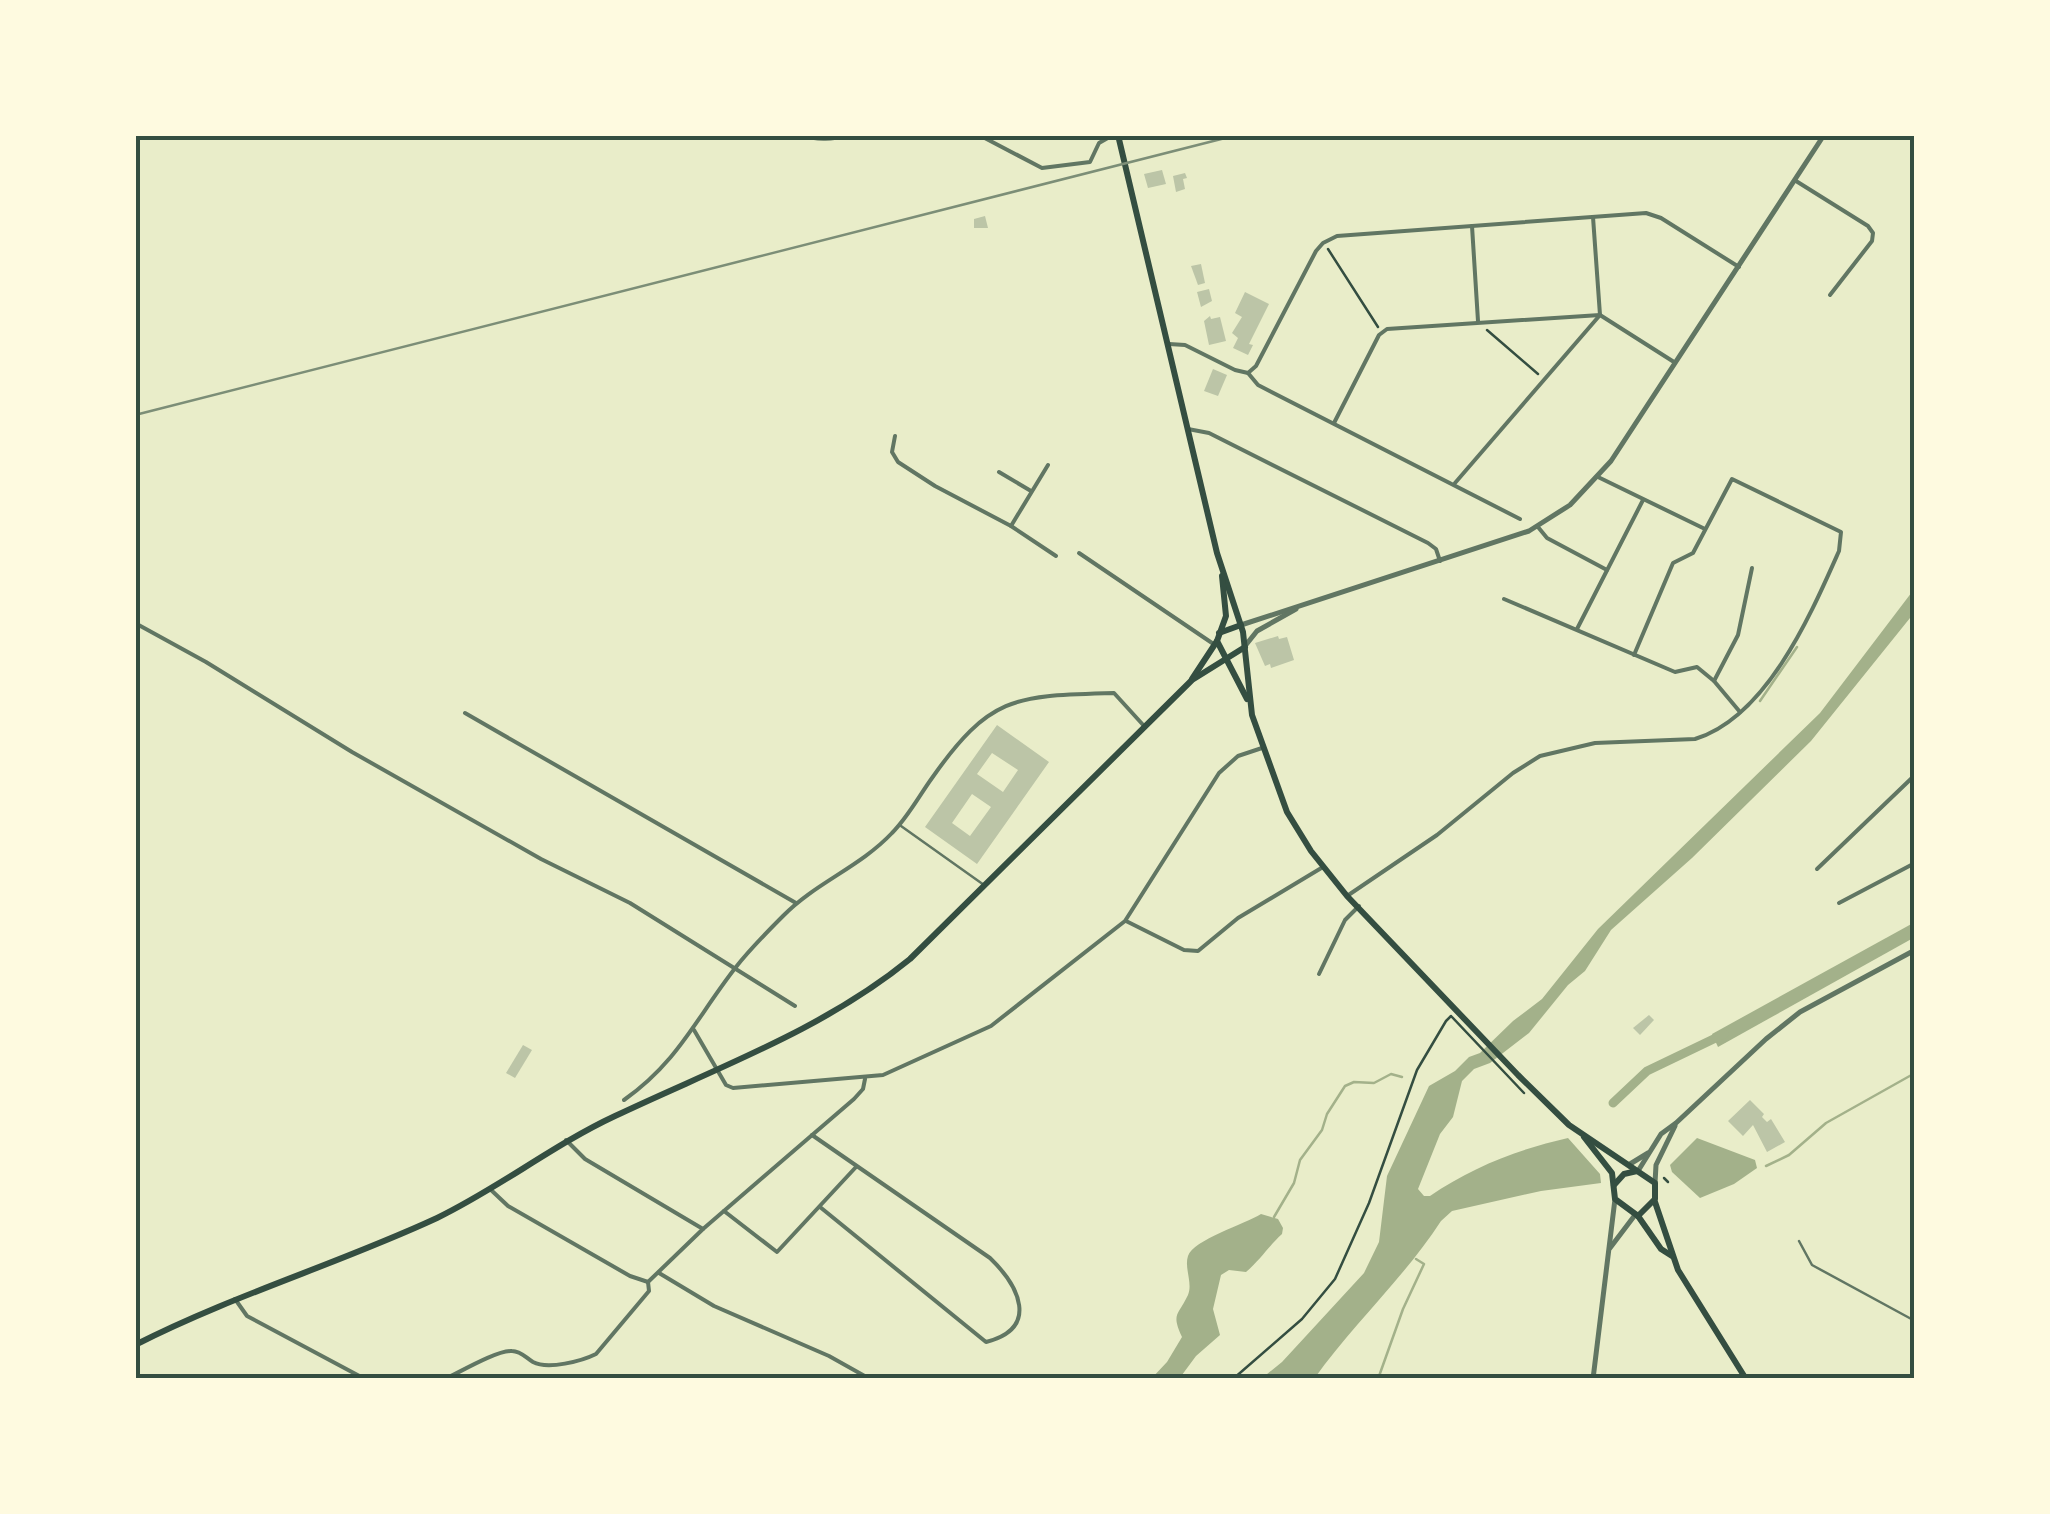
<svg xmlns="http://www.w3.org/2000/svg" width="2050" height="1514" font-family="'Noto Sans',sans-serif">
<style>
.water{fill:#a3b18a}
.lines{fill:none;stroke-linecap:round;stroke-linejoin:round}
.stream{stroke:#a3b18a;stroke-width:2.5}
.canal{stroke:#a3b18a;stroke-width:9}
.building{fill:#bcc5a7;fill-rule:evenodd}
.path{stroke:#344e41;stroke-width:2.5}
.service{stroke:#617663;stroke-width:2.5}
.minor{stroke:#617663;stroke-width:4}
.tertiary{stroke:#617663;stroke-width:5}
.secondary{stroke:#344e41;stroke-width:6}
.rail{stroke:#7c8e77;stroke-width:2.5}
.neatline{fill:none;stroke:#344e41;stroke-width:4}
</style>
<rect width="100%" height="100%" fill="#e9edc9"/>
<g class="water">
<path d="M1915,588V609L1910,618L1811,741L1692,858L1611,930L1585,971L1568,985L1529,1033L1490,1063L1474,1069L1462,1081L1453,1117L1440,1134L1418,1189L1424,1196H1430C1472,1167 1519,1149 1568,1138L1600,1174L1601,1183L1541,1191L1452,1211L1441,1221C1404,1278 1353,1324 1314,1379H1261L1282,1362L1364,1273L1379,1242L1387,1176L1429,1086L1455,1071L1469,1057L1480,1053L1513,1021L1542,999L1598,929L1820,713Z"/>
<polygon points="1915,922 1915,937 1718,1047 1712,1034"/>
<polygon points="1697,1138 1755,1160 1757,1168 1734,1184 1700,1198 1672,1172 1670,1165"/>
<path d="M1261,1214L1278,1219L1283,1228L1282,1234C1268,1247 1260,1260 1246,1272L1229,1270L1221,1275L1213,1309L1220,1335L1196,1356L1179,1379H1151L1167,1362L1182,1337C1171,1313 1178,1316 1188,1295C1193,1283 1184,1268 1188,1256C1193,1240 1245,1224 1261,1214Z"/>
</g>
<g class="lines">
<g class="stream">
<polyline points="1760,701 1797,647"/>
<polyline points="1766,1166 1789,1155 1826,1123 1915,1073"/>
<polyline points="1274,1217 1294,1183 1300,1160 1322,1130 1327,1114 1345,1086 1354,1082 1374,1083 1391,1074 1402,1077"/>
<polyline points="1378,1379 1403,1309 1424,1264 1416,1259"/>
</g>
<polyline class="canal" points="1613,1103 1647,1071 1724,1034"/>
</g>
<g class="building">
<polygon points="1162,170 1166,184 1148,188 1144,174"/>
<polygon points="1185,173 1187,178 1183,179 1185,189 1176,192 1173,176"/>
<polygon points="985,216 988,228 974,228 974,219"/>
<polygon points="1201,264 1205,283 1198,285 1191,266"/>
<polygon points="1209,289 1212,301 1201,307 1197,292"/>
<polygon points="1245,292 1269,304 1249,344 1253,345 1248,355 1233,348 1238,338 1232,333 1242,317 1235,313"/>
<polygon points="1210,316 1211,319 1220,317 1226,341 1209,345 1204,321"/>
<polygon points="1213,369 1227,375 1218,396 1204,391"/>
<polygon points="1278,636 1279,639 1287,637 1294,660 1271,668 1270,664 1265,666 1255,643"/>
<path d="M997,725L1049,762L977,864L925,827ZM992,753L1018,770L1003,792L977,774ZM972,794L991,807L970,836L952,823Z"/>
<polygon points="1649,1015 1654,1020 1640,1035 1633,1028"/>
<polygon points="523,1045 532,1050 515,1078 506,1073"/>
<polygon points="1750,1100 1764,1114 1762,1117 1767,1122 1771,1119 1785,1142 1767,1152 1753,1125 1743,1136 1728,1121"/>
</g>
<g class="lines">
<g class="path">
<polyline points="1328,249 1378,327"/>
<polyline points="1487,330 1538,374"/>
<polyline points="1664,1178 1668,1182"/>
<polyline points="1233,1379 1302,1319 1335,1279 1369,1203 1417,1070 1446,1021 1451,1016 1524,1093"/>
</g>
<g class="service">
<polyline points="901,826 984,885"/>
<polyline points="1799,1241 1812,1265 1915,1321"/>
</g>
<g class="minor">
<path d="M802,135C818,141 833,139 849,135"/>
<polyline points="979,135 1042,168 1090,162 1099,143 1113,135"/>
<polyline points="1796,181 1868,226 1873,233 1872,241 1830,295"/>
<polyline points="1472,226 1478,321"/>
<polyline points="1169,344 1185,345 1235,370 1248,373 1258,385 1520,519"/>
<polyline points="1248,373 1256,366 1316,251 1323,243 1337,236 1646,213 1661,218 1739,267"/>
<polyline points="1334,423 1379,335 1387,329 1600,315 1674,362"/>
<polyline points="1188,429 1209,433 1428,543 1436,549 1440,561"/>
<polyline points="895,436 892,452 898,462 935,486 1011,526 1056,556"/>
<polyline points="999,472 1031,491"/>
<polyline points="1598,477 1705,529"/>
<polyline points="1455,483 1600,315 1593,217"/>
<polyline points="1011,526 1048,465"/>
<polyline points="1538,527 1547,538 1607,570"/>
<polyline points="1079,553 1215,645"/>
<polyline points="1504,599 1675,672 1697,667 1714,681 1740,712"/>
<polyline points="135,623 206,662 352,752 541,859 630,903 795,1006"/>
<polyline points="1577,629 1643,500"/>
<polyline points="1714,681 1738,635 1752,568"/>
<polyline points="465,713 796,903"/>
<polyline points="1817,869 1915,775"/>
<path d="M1347,896L1437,835L1513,773L1540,756L1595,743L1695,739C1767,717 1811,614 1839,551L1841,532L1732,479L1693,553L1673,563L1634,655"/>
<polyline points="1839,903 1915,863"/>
<polyline points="1126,921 1184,950 1198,951 1238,918 1323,867"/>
<polyline points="1319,974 1345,920 1359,906"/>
<polyline points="694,1030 726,1085 733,1088 883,1075 991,1026 1125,921 1219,773 1238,756 1262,748"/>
<path d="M624,1100C679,1061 696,1018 736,967C750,949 767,932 783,916C815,883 860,867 892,833C908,817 919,796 932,778C991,694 1016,696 1114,693L1145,727"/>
<path d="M812,1135L990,1258C1019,1286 1040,1328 986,1342L820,1207"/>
<polyline points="566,1140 585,1159 703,1229"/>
<polyline points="490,1189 508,1206 630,1276 648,1282"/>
<polyline points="724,1211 777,1252 856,1167"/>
<polyline points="659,1273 714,1306 829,1356 870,1379"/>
<polyline points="648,1282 703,1229 854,1099 863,1089 865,1079"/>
<polyline points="235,1299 247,1316 365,1379"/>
<path d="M445,1379C460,1372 497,1350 512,1351C521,1351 526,1358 533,1362C548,1370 582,1361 596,1354L649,1291L648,1282"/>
</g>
<g class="tertiary">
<polyline points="1241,625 1529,531 1570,505 1611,461 1824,135"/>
<polyline points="1245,646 1257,631 1296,609"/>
<polyline points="1630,1164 1648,1153"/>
<polyline points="1638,1171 1661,1134 1676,1123 1766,1039 1800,1012 1915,950"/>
<polyline points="1655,1183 1656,1165 1675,1126"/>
<polyline points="1610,1248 1635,1215"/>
<polyline points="1593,1379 1615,1199"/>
</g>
<g class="secondary">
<polyline points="1118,135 1217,553 1243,632 1252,715 1287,812 1311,851 1347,896 1518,1075 1569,1125 1655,1183 1655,1199 1638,1216"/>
<polyline points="1222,576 1226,616 1217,641 1247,699"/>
<polyline points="1219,633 1241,625"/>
<polyline points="1192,679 1217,641"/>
<polyline points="1584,1137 1612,1173 1615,1199 1638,1216"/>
<polyline points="1614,1185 1624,1174 1637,1171"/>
<polyline points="1655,1202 1678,1270 1746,1379"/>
<polyline points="1638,1216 1661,1249 1672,1256"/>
<path d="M135,1345C233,1295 338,1264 437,1218C499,1188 553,1145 615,1116C716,1068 823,1030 910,959L1192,680L1245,647"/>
</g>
<polyline class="rail" points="135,415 1237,135"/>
</g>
<rect width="2050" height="1514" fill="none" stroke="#fefae0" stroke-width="275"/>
<rect x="138" y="138" width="1774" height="1238" class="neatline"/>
</svg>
